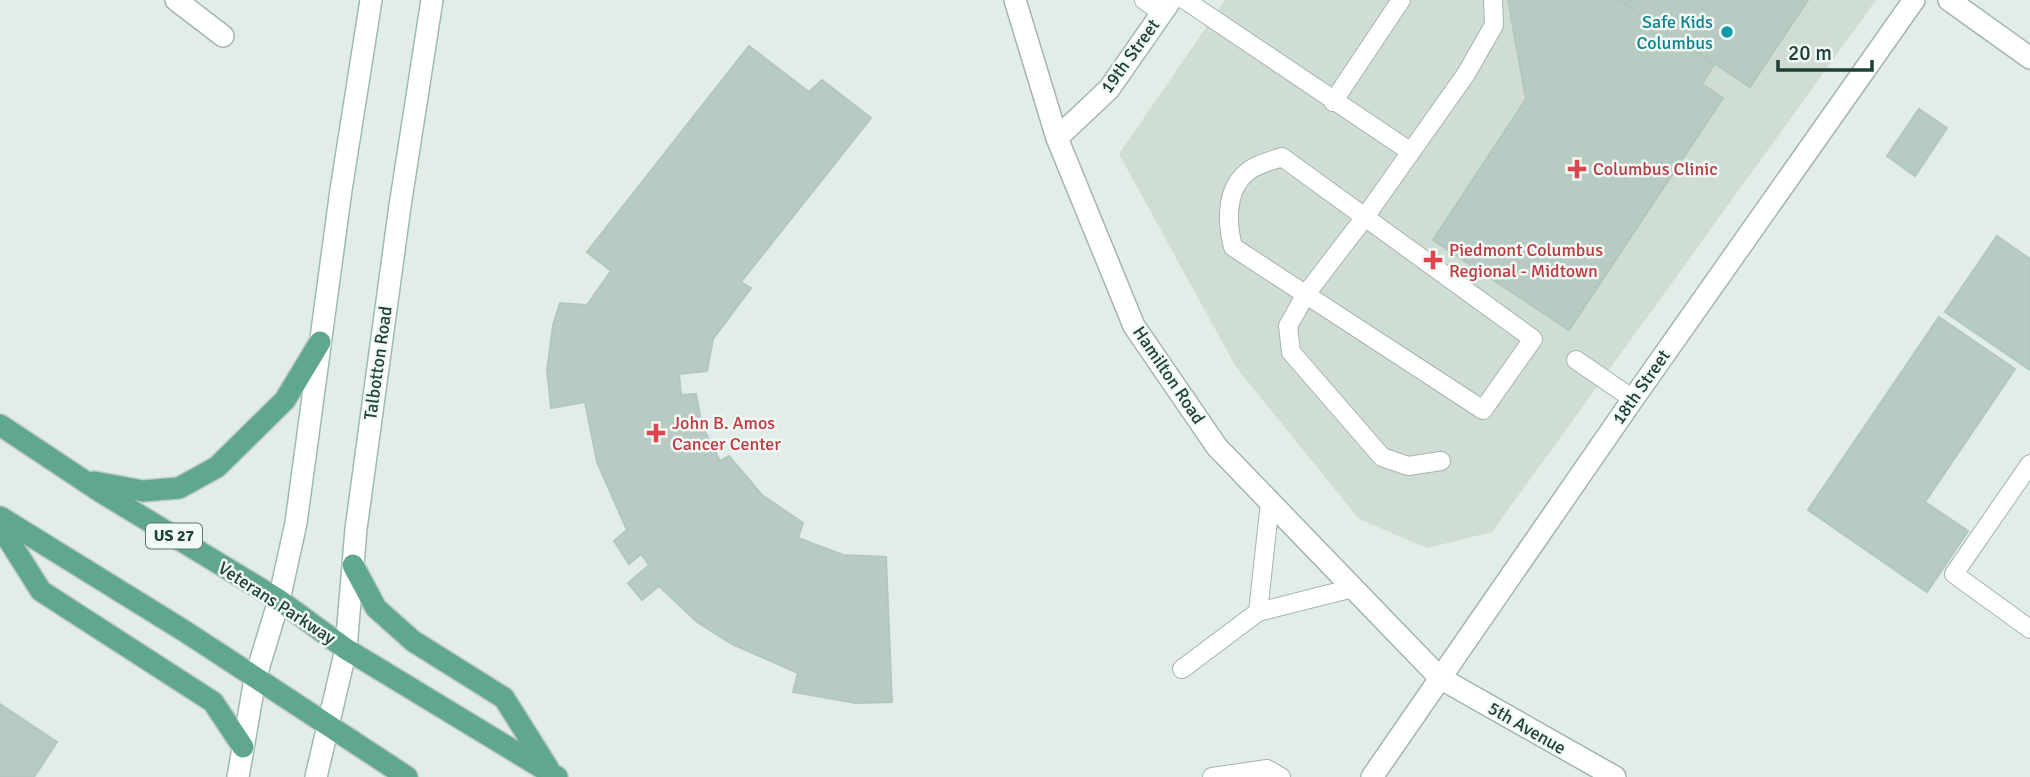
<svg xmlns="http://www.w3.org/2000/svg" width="2030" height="777" font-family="Signika,sans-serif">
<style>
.built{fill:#cfddd5}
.building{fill:#b8cbc2;stroke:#b2c7bd;stroke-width:2}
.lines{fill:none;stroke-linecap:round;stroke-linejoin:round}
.service-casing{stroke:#a3b6ad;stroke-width:20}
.minor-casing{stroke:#a3b6ad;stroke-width:24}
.tertiary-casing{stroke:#a3b6ad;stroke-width:24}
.secondary-casing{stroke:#9ebaad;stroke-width:24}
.primary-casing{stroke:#c0cac6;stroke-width:24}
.service{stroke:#fff;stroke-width:18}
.minor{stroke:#fff;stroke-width:21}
.tertiary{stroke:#fff;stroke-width:21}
.secondary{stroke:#fff;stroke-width:21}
.primary{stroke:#60a78f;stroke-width:21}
.culture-dot{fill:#0f9aa8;stroke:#f1f9f5;stroke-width:2.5}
.health-dot{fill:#e0444e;stroke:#f1f9f5;stroke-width:2.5}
.labels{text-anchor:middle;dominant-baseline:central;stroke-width:5;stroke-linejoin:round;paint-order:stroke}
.shield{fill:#f1f9f5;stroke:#5e786e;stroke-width:2}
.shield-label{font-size:16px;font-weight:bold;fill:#1f4034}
.culture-label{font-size:18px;fill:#0d838f;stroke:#f1f9f5;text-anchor:end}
.street-label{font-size:18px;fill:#1f4034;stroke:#f1f9f5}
.health-label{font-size:18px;fill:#be3a42;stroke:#f1f9f5;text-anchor:start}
</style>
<rect width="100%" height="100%" fill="#e1ede6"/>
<polygon class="built" points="1225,0 1876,0 1492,532 1427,548 1359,519 1236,367 1119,154"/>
<g class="building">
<polygon points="1508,0 1619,0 1714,65 1702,84 1723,98 1569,330 1433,240 1526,99"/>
<polygon points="1619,0 1808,0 1750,87"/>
<polygon points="749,46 809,92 822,80 871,118 741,282 751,288 713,339 707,371 679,374 681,395 696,394 702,426 720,461 729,456 762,495 803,523 798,538 843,555 886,557 892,702 856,703 793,692 798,673 732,644 697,622 659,586 642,600 628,583 649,565 641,554 629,564 614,541 627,530 597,462 585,402 551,408 547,370 553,325 560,303 587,305 611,271 587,252"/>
<polygon points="1919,109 1947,128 1915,176 1887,156"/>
<polygon points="1997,236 2030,259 2030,370 1945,312"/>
<polygon points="1939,317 2015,369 1925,502 1968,531 1927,592 1808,510"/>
<polygon points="0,704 57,742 34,777 0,777"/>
</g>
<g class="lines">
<defs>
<g id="service">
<polyline points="1144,0 1162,13"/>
<polyline points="1185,0 1411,152"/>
<polyline points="1333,102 1401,0"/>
<path d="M1282,157L1533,339L1483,410L1233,247C1227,224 1225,191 1246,173C1254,165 1271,161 1282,157Z"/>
<polyline points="1576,360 1633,399"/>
<polyline points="1441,461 1408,466 1382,457 1291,352 1288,326 1306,294 1365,217 1466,74 1494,25 1493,0"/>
<polyline points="2030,464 1954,574 2030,629"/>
<polyline points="1258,612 1270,502"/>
<polyline points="1182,669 1258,612 1353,588"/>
<polyline points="1212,777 1267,769 1281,777"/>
</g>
<g id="minor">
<polyline points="176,0 223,36"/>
<polyline points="1949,0 2030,58"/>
<polyline points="1057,138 1109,89 1171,0"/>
</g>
<g id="tertiary">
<polyline points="1015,0 1057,138 1134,326 1217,447 1440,678 1615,777"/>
<polyline points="1372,777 1633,399 1914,0"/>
</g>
<g id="secondary">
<polyline points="238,777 255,679 279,600 296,523 341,190 371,0"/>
<polyline points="316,777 346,649 356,529 400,206 432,0"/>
</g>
<g id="primary">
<polyline points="0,425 101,492 279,600 346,649 557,777"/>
<polyline points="94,482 143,491 179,488 217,467 285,400 320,342"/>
<polyline points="0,517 186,632 407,777"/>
<polyline points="0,526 41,591 213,702 243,747"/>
<polyline points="353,565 376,608 413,641 504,698 548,768"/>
</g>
</defs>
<use href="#service" class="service-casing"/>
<use href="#minor" class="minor-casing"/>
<use href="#tertiary" class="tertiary-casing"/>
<use href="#secondary" class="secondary-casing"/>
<use href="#primary" class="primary-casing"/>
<use href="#service" class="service"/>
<use href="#minor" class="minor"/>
<use href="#tertiary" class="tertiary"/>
<use href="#secondary" class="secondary"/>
<use href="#primary" class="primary"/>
</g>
<circle class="culture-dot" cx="1727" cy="32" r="7"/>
<g class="health-dot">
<path d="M1573.5 158.5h7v7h7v7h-7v7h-7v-7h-7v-7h7z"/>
<path d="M1429.5 249.5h7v7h7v7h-7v7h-7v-7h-7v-7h7z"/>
<path d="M652.5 422.5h7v7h7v7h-7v7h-7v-7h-7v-7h7z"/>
</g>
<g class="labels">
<rect class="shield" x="146" y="523.5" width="56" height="25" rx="5"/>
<g class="shield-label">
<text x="174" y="536">US 27</text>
</g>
<g class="culture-label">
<text x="1713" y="22">Safe Kids<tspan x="1713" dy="21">Columbus</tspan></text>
</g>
<g class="street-label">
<text transform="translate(1130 56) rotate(-54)">19th Street</text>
<text transform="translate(378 363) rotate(-82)">Talbotton Road</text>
<text transform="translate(1169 375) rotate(56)">Hamilton Road</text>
<text transform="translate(1641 387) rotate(-55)">18th Street</text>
<text transform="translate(277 603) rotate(33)">Veterans Parkway</text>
<text transform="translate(1527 728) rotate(30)">5th Avenue</text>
</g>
<g class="health-label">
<text x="1593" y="169">Columbus Clinic</text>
<text x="1449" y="250">Piedmont Columbus<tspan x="1449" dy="21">Regional - Midtown</tspan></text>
<text x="672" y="423">John B. Amos<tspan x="672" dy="21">Cancer Center</tspan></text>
</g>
</g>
<path d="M1778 60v10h94v-10" fill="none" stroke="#1f4034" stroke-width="3.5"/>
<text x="1788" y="60" font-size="21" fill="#1f4034" stroke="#f1f9f5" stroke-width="5" paint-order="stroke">20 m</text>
</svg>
